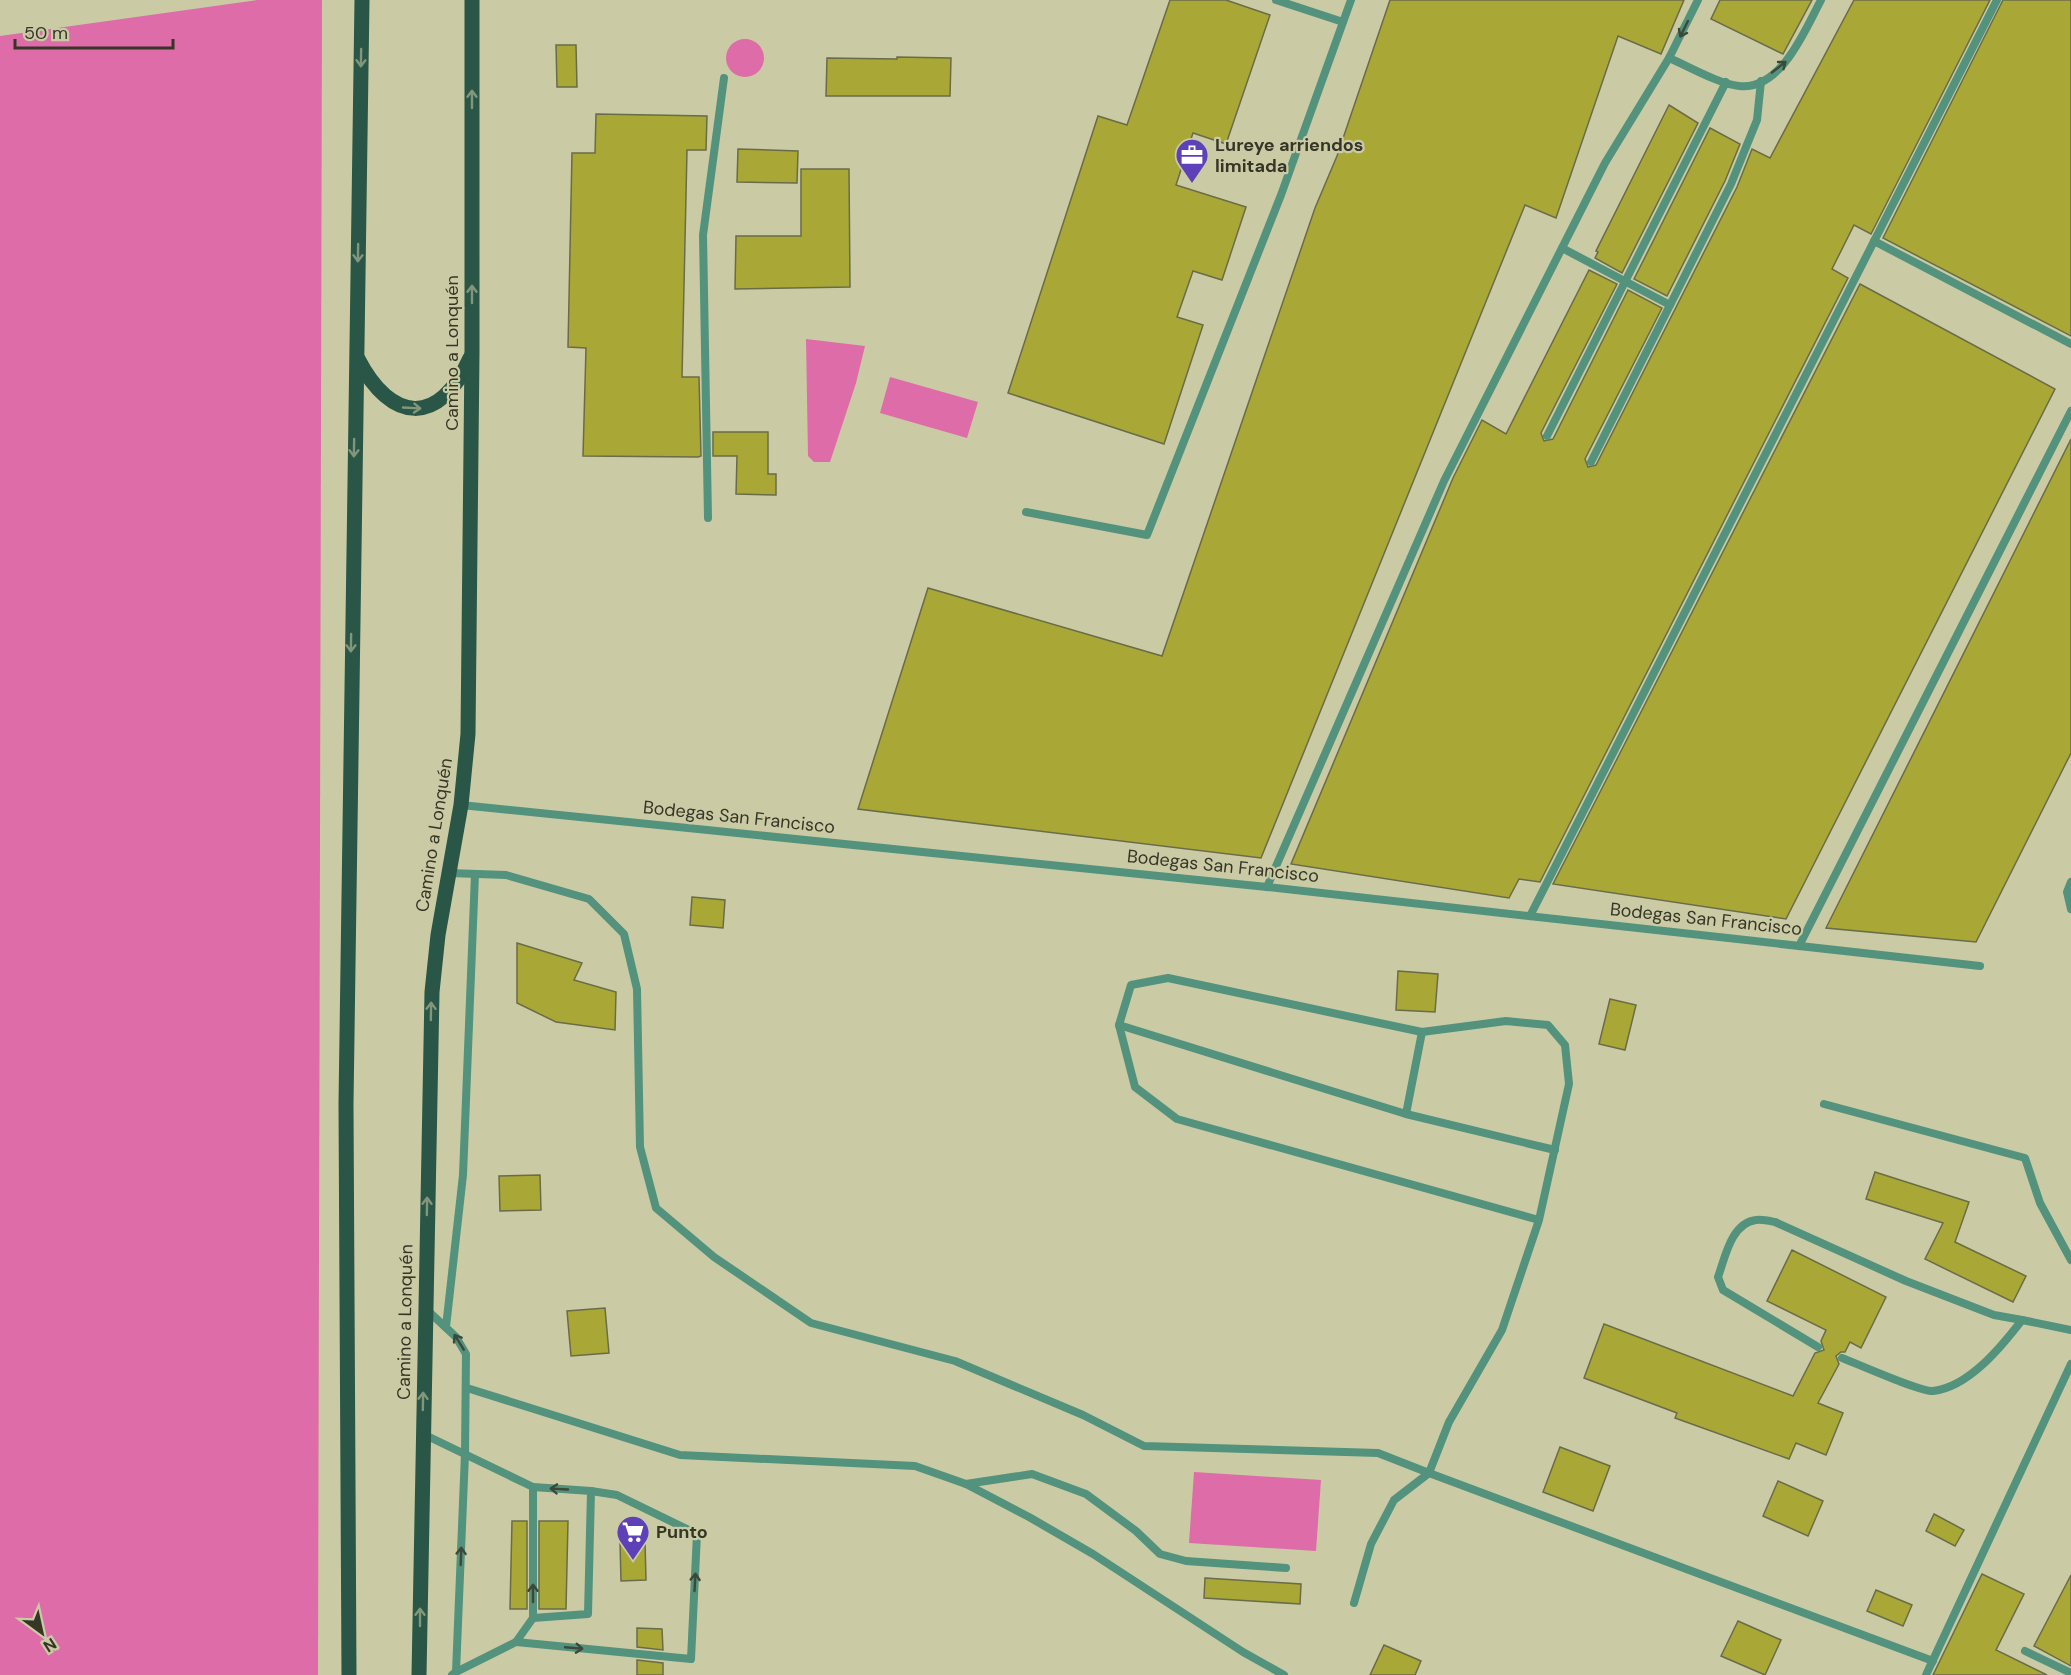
<svg xmlns="http://www.w3.org/2000/svg" width="2071" height="1675" font-family="'DM Sans',sans-serif">
<style>
.green{fill:#dd6ca8}
.building{fill:#a9a836;stroke:#6a6b49;stroke-width:1.5}
.lines{fill:none;stroke-linecap:round;stroke-linejoin:round}
.service{stroke:#53927c;stroke-width:8}
.primary{stroke:#295647;stroke-width:15}
.oneway{stroke:#3c4838}
.oneway2{stroke:#82967b}
.labels{text-anchor:middle;dominant-baseline:central;stroke-width:4.5;stroke-linejoin:round;paint-order:stroke}
.poi-label{font-size:18px;font-weight:bold;fill:#363627;stroke:#cacba5;text-anchor:start}
.street-label{font-size:18px;fill:#363627;stroke:#cacba5}
</style>
<rect width="100%" height="100%" fill="#cacba5"/>
<g class="green">
<polygon points="257,0 322,0 318,1675 0,1675 0,36"/>
<circle cx="745" cy="58" r="19"/>
<polygon points="806,339 865,346 856,383 830,462 814,462 808,456"/>
<polygon points="890,377 978,402 967,438 880,413"/>
<polygon points="1194,1472 1321,1480 1316,1551 1189,1543"/>
</g>
<g class="building">
<polygon points="1170,0 1226,0 1270,15 1226,144 1193,133 1176,185 1246,207 1222,280 1193,271 1177,317 1203,325 1164,444 1008,393 1098,116 1127,125"/>
<polygon points="1390,0 1684,0 1661,54 1618,36 1556,218 1525,205 1261,858 858,809 928,588 1162,656 1315,208 1337,156"/>
<polygon points="1720,0 1812,0 1783,54 1711,19"/>
<polygon points="1854,0 1990,0 1871,234 1854,225 1832,269 1848,278 1540,882 1519,879 1509,898 1291,864 1453,478 1482,420 1506,434 1589,270 1617,284 1541,433 1544,441 1553,439 1628,290 1662,308 1585,459 1588,467 1596,465 1737,187 1752,149 1770,158"/>
<polygon points="2003,0 2071,0 2071,336 1883,238"/>
<polygon points="556,45 576,45 577,87 557,87"/>
<polygon points="897,57 951,58 950,96 826,96 827,58 897,59"/>
<polygon points="1669,105 1698,123 1622,273 1595,258 1598,252 1596,251"/>
<polygon points="596,114 707,116 706,150 687,150 682,377 699,377 701,456 698,457 583,456 586,348 568,347 572,153 595,153"/>
<polygon points="1710,128 1740,144 1725,181 1667,296 1634,279"/>
<polygon points="738,149 798,151 797,183 737,182"/>
<polygon points="801,169 849,169 850,287 735,289 736,236 801,236"/>
<polygon points="1860,284 2055,389 1786,919 1553,884"/>
<polygon points="713,432 768,432 768,474 776,474 776,495 736,494 737,456 713,456"/>
<polygon points="2071,439 2071,753 1976,942 1826,928"/>
<polygon points="692,897 725,900 723,928 690,925"/>
<polygon points="517,943 582,963 574,980 616,992 615,1030 556,1022 517,1003"/>
<polygon points="1398,971 1438,974 1435,1012 1396,1010"/>
<polygon points="1610,999 1636,1005 1625,1050 1599,1044"/>
<polygon points="1875,1172 1969,1202 1955,1242 2026,1276 2013,1302 1925,1259 1943,1223 1866,1199"/>
<polygon points="540,1175 541,1210 500,1211 499,1176"/>
<polygon points="1792,1250 1886,1297 1861,1348 1850,1342 1845,1352 1841,1352 1836,1356 1839,1364 1818,1403 1843,1413 1826,1455 1796,1443 1789,1459 1675,1418 1677,1413 1584,1378 1604,1324 1793,1396 1815,1353 1824,1350 1821,1341 1826,1330 1767,1301"/>
<polygon points="605,1308 609,1353 571,1356 567,1311"/>
<polygon points="1560,1447 1610,1466 1593,1511 1543,1492"/>
<polygon points="1778,1481 1823,1501 1808,1536 1763,1516"/>
<polygon points="1934,1514 1964,1530 1955,1546 1926,1531"/>
<polygon points="512,1521 527,1521 527,1609 510,1609"/>
<polygon points="539,1521 568,1521 566,1609 539,1609"/>
<polygon points="645,1541 646,1580 621,1581 620,1542"/>
<polygon points="1982,1574 2024,1594 1996,1650 2047,1675 1933,1675"/>
<polygon points="2071,1575 2071,1666 2034,1646"/>
<polygon points="1205,1578 1301,1584 1300,1604 1204,1598"/>
<polygon points="1876,1590 1912,1605 1903,1626 1867,1611"/>
<polygon points="1738,1621 1781,1640 1765,1675 1721,1656"/>
<polygon points="637,1628 662,1629 663,1650 637,1647"/>
<polygon points="1384,1645 1421,1661 1415,1675 1370,1675"/>
<polygon points="637,1660 663,1663 663,1675 637,1675"/>
</g>
<g class="lines">
<g class="service">
<polyline points="1276,0 1343,22"/>
<path d="M1669,58C1688,66 1719,84 1739,86C1781,91 1805,30 1821,0"/>
<polyline points="1874,241 2071,344"/>
<polyline points="1562,248 1670,305"/>
<polyline points="1547,436 1726,82"/>
<polyline points="1591,462 1731,184 1757,120 1761,81"/>
<polyline points="1026,512 1147,535 1281,195 1351,0"/>
<polyline points="708,518 703,235 724,78"/>
<polyline points="461,805 1267,887 1980,966"/>
<polyline points="449,873 506,875 589,899 624,934 637,989 640,1147 656,1208 714,1257 811,1323 955,1361 1083,1415 1144,1446 1378,1453 1429,1473 1449,1422 1502,1330 1539,1220 1569,1084 1565,1045 1548,1025 1506,1021 1422,1032 1168,978 1131,985 1119,1025 1135,1087 1177,1119 1539,1220"/>
<polyline points="2071,882 2067,892 2071,909"/>
<polyline points="1267,887 1444,481 1605,163 1669,58 1698,0"/>
<polyline points="1530,916 1997,0"/>
<polyline points="1799,946 2071,411"/>
<polyline points="1119,1025 1406,1114 1555,1150"/>
<polyline points="1824,1104 2025,1158 2040,1203 2071,1260"/>
<polyline points="1406,1114 1422,1032"/>
<polyline points="427,1310 456,1337 466,1354 465,1454 456,1672 452,1675"/>
<polyline points="2022,1320 2071,1330"/>
<polyline points="446,1327 463,1175 475,874"/>
<path d="M1818,1347L1723,1290L1718,1277C1725,1258 1731,1223 1756,1220C1762,1219 1770,1221 1775,1222L1906,1281L1994,1315L2022,1320C2002,1346 1969,1387 1933,1391C1920,1392 1858,1364 1842,1358"/>
<polyline points="467,1388 680,1455 915,1466 966,1484 1029,1517 1093,1554 1243,1652 1284,1675"/>
<polyline points="423,1434 533,1487 533,1618 516,1642 456,1672"/>
<polyline points="966,1484 1032,1474 1086,1494 1136,1531 1160,1554 1186,1561 1286,1568"/>
<polyline points="1354,1603 1371,1544 1394,1500 1429,1473 1933,1661"/>
<polyline points="533,1618 588,1614 591,1491"/>
<polyline points="516,1642 691,1659 697,1534 617,1495 591,1491 533,1487"/>
<polyline points="2025,1651 2071,1673"/>
<polyline points="1926,1675 2071,1364"/>
</g>
<g class="primary">
<path d="M358,359C391,423 439,427 470,358"/>
<polyline points="349,1675 346,1104 362,0"/>
<polyline points="419,1675 432,992 438,935 461,805 468,734 472,352 472,0"/>
</g>
</g>
<defs><path id="oneway-shaft" d="M-6 0H5M1.5-3L5.5 0L1.5 3" fill="none" stroke-width="1.6" stroke-linecap="round" stroke-linejoin="round" transform="scale(1.5)"/></defs>
<g class="oneway">
<use href="#oneway-shaft" transform="translate(1684 29) rotate(116)"/>
<use href="#oneway-shaft" transform="translate(1779 67) rotate(-38)"/>
<use href="#oneway-shaft" transform="translate(459 1342) rotate(-122)"/>
<use href="#oneway-shaft" transform="translate(559 1489) rotate(-177)"/>
<use href="#oneway-shaft" transform="translate(461 1556) rotate(-88)"/>
<use href="#oneway-shaft" transform="translate(695 1582) rotate(-87)"/>
<use href="#oneway-shaft" transform="translate(533 1593) rotate(-90)"/>
<use href="#oneway-shaft" transform="translate(574 1648) rotate(5)"/>
</g>
<g class="oneway2">
<use href="#oneway-shaft" transform="translate(361 58) rotate(91)"/>
<use href="#oneway-shaft" transform="translate(472 99) rotate(-90)"/>
<use href="#oneway-shaft" transform="translate(358 253) rotate(91)"/>
<use href="#oneway-shaft" transform="translate(472 294) rotate(-90)"/>
<use href="#oneway-shaft" transform="translate(412 408) rotate(3)"/>
<use href="#oneway-shaft" transform="translate(354 448) rotate(91)"/>
<use href="#oneway-shaft" transform="translate(351 643) rotate(91)"/>
<use href="#oneway-shaft" transform="translate(431 1011) rotate(-89)"/>
<use href="#oneway-shaft" transform="translate(427 1206) rotate(-89)"/>
<use href="#oneway-shaft" transform="translate(423 1401) rotate(-89)"/>
<use href="#oneway-shaft" transform="translate(420 1617) rotate(-90)"/>
</g>
<defs>
<symbol id="office-pin" viewBox="-11 -11 22 30"><path d="M0 17L-7.5 6A9.5 9.5 0 1 1 7.5 6Z" fill="#5e41b9" stroke="#cacba5"/><path d="M-6-3h4V-5.5h4V-3h4V5H-6ZM-1-4.5V-3h2v-1.5ZM-6 0V1H6V0Z" fill="#fff"/></symbol>
<symbol id="supermarket-pin" viewBox="-11 -11 22 30"><path d="M0 17L-7.5 6A9.5 9.5 0 1 1 7.5 6Z" fill="#5e41b9" stroke="#cacba5"/><path d="M-6-5.5h2.5l.6 2H6L4.5 2H-2.5L-4.4-4H-6ZM-1.5 3.2a1.3 1.3 0 1 0 .1 0ZM3 3.2a1.3 1.3 0 1 0 .1 0Z" fill="#fff"/></symbol>
</defs>
<g fill-rule="evenodd">
<use href="#office-pin" x="1173" y="136" width="38" height="52"/>
<use href="#supermarket-pin" x="614" y="1513" width="38" height="52"/>
</g>
<g class="labels">
<g class="poi-label">
<text x="1215" y="145">Lureye arriendos<tspan x="1215" dy="21">limitada</tspan></text>
<text x="656" y="1532">Punto</text>
</g>
<g class="street-label">
<text transform="translate(452 353) rotate(-90)">Camino a Lonquén</text>
<text transform="translate(739 817) rotate(6)">Bodegas San Francisco</text>
<text transform="translate(434 835) rotate(-81)">Camino a Lonquén</text>
<text transform="translate(1223 866) rotate(6)">Bodegas San Francisco</text>
<text transform="translate(1706 919) rotate(6)">Bodegas San Francisco</text>
<text transform="translate(405 1322) rotate(-89)">Camino a Lonquén</text>
</g>
</g>
<g transform="translate(42 1633) rotate(147)" stroke="#cacba5" stroke-width="4.5" paint-order="stroke">
<path d="M0-4.5L10 22L0 15L-10 22Z" fill="#363627"/>
<text y="-9" font-size="16" font-weight="bold" text-anchor="middle" fill="#363627">N</text>
</g>
<path d="M15 39v9h158v-9" fill="none" stroke="#363627" stroke-width="3"/>
<text x="24" y="39" font-size="18" fill="#363627" stroke="#cacba5" stroke-width="4.5" paint-order="stroke">50 m</text>
</svg>
